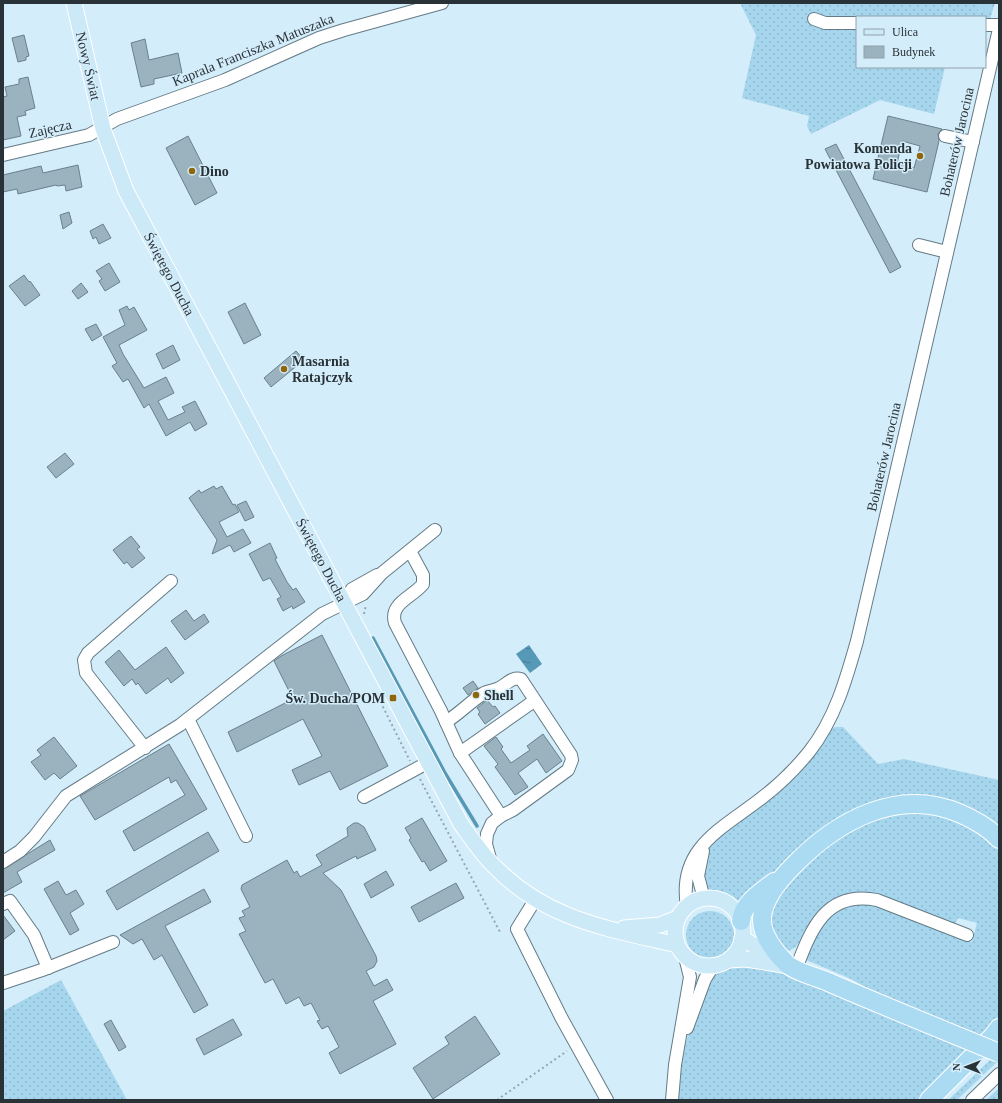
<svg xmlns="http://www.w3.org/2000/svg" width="1002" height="1103" font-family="'Times New Roman',serif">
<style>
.grass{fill:url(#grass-dots)}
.forest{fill:url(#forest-firs)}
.water{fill:url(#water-ripples)}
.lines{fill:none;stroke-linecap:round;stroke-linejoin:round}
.stream{stroke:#5699b7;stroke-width:3.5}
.building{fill:#9bb3bf;stroke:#6a818d;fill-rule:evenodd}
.minor-casing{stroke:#647b86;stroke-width:14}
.major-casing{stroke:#fff;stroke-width:17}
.highway-casing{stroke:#fff;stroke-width:20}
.path{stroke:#94a7b1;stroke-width:2;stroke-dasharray:2 3;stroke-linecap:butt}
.minor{stroke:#fff;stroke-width:12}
.major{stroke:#cce9f8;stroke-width:15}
.highway{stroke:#aadbf3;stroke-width:18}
.highway-bridge-casing{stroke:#fff;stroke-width:20;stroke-linecap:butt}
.highway-bridge{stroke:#aadbf3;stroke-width:18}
.poi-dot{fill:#90660d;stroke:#d4edfa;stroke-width:1.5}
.labels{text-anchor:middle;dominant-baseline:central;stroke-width:3;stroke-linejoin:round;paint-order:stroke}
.street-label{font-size:14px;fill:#293237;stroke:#d4edfa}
.poi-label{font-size:14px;font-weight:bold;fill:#293237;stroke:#d4edfa;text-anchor:start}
</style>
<defs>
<pattern id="grass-dots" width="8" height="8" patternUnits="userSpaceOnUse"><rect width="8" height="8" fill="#a6d6ed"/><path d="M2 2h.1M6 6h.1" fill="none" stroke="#8fb8cc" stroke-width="1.8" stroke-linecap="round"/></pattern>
<pattern id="forest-firs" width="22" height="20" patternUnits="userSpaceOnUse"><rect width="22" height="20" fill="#a6d6ed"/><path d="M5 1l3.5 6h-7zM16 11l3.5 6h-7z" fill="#8fb8cc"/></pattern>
<pattern id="water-ripples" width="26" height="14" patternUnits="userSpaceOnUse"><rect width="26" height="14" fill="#5699b7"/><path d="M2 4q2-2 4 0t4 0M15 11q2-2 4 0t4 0" fill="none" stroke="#477d96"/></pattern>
</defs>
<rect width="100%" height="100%" fill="#d4edfa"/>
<g class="grass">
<polygon points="740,3 980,3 978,11 984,12 994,6 985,37 985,17 857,17 857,67 945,67 934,114 880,100 811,134 807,126 809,116 742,98 756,35"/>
<polygon points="843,727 878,764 904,759 999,780 999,831 897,799 740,906 734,907 708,892 700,873 706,851 712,842 778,792 829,730 835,727"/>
<polygon points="927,812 968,824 999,847 999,1019 982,1038 885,998 849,978 804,959 806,946 839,905 874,903 972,942 977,923 958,918 954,926 875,897 840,897 822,907 796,947 788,951 781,948 767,924 777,893 835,839 880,816"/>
<circle cx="710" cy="935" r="24"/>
<polygon points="754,964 803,981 970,1050 918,1100 677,1100 680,1071 690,1025 713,974 729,965"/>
<polygon points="61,980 127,1100 3,1100 3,1011"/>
<polygon points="991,1059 997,1062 957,1100 948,1100"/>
<polygon points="999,1088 999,1100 986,1100"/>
</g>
<polygon class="forest" points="980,3 995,3 994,6 984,12 978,11"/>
<polygon class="water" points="529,645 542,664 530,673 516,654"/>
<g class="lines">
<polyline class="stream" points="373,638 445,773 477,826"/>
</g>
<g class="building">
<polygon points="24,35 29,56 26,57 26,60 18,62 12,38"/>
<polygon points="145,39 149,60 178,53 182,73 154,79 154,84 141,87 131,43"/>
<polygon points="28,77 35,108 25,111 26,115 17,117 21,136 3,140 3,97 7,96 5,87 19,84 19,79"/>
<path d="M888,116L942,129L938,134L939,141L927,192L873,179ZM902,141L920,146L914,168L897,164Z"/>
<polygon points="188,136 217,193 195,205 166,148"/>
<polygon points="836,144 901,267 890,273 825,149"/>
<polygon points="78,165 82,187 66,191 65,185 57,186 56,185 18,194 17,189 3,192 3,175 41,166 43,173"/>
<polygon points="69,212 72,223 63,229 60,215"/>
<polygon points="103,224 111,238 99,244 96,237 93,239 90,231"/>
<polygon points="109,263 120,282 105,291 99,281 102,279 96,271"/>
<polygon points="24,275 29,282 30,281 40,295 25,306 9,286"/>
<polygon points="81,283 88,292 78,299 72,291"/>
<polygon points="245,303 261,335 244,344 228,312"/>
<polygon points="127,306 129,310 134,307 147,330 119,345 123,354 144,388 166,377 174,393 158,401 168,420 185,412 182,407 195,401 207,424 195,431 190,422 166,436 149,404 144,408 128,379 123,382 112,366 117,363 103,337 125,325 119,310"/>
<polygon points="96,324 102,335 92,341 85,329"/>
<polygon points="173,345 180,360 163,369 156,354"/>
<polygon points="296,351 304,360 271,387 264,378"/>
<polygon points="65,453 74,464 56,478 47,467"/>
<polygon points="214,486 216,489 222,486 233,505 235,504 239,512 219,522 227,537 243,529 251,543 234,552 230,545 212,554 217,540 189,498 199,490 201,493"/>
<polygon points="246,501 254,517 245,521 237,505"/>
<polygon points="131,536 140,547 137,549 145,558 132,568 127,562 124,564 113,550"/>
<polygon points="270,543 277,558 275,559 287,582 293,590 296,588 305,602 293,609 292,606 283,611 277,599 281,597 270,578 263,581 249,554"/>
<polygon points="186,610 194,621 204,614 209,622 185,640 171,621"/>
<polygon points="322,635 388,766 340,790 330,771 299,785 292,770 322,756 303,719 237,752 228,732 293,699 274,661 281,656"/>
<polygon points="166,647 184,673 171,683 168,678 146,694 138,683 136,685 132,679 124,686 105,662 119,650 135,670"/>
<polygon points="473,681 478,688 468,695 463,688"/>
<polygon points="487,700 493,707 495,706 500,713 485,724 478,714 480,712 477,708"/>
<polygon points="543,734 562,761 546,773 537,759 518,773 528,787 515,795 495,767 498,764 484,746 496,737 503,747 501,749 511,763 530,750 527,746"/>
<polygon points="54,737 77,766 60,779 54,773 45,780 31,762 41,755 37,750"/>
<polygon points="169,744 207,809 134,851 123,831 185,795 176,780 171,783 169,777 95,820 80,796"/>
<polygon points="422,818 447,861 430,871 424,861 422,862 409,840 411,838 405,828"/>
<polygon points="354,823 358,823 364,827 376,850 357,859 356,856 323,873 341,890 376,956 377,961 374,967 366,971 374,986 387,979 393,990 373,1001 396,1044 340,1074 329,1053 339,1047 328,1026 322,1029 317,1021 320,1020 311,1003 304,1006 299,997 286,1004 273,979 265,983 239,934 246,931 239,918 245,916 242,911 250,907 241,889 242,885 287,860 294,873 297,871 300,877 322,865 316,855 348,836 347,828"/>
<polygon points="208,832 219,851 117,910 106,891"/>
<polygon points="50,840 55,850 17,872 22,882 3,893 3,869"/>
<polygon points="386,871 394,885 371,898 364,884"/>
<polygon points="58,881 66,895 76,890 84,904 70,913 79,930 70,935 44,889"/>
<polygon points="456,883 464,898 419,922 411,907"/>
<polygon points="204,889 211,902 165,926 208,1005 194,1013 162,955 154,960 142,939 133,944 120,935"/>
<polygon points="3,915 15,931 3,940"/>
<polygon points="475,1016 500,1054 433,1099 413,1068 449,1044 445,1037"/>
<polygon points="233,1019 242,1035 204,1055 196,1039"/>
<polygon points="111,1020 126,1047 119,1051 104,1024"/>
</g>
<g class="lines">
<defs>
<g id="minor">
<polyline points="814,19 825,23 857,23"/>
<polyline points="985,25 999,25"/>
<polyline points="945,136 973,142"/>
<polyline points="3,155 89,135 117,119 225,80 319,38 344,30 442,3"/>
<polyline points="919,245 947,252"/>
<path d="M410,551L423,575V584C413,597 389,603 395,623L441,711L460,753L501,816"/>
<polyline points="343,603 352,589 377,575"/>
<polyline points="188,719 246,836"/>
<path d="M446,722C460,713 470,702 484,693C489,690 496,691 501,687C508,683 512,677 521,679L571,755L572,760L568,770L513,810L501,816L492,823L487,834L486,844L491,862"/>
<polyline points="145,748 86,673 84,660 88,653 171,581"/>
<polyline points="460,753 534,701"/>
<polyline points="364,797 427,763"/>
<polyline points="703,851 698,876 704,899"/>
<polyline points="3,862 20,851 34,837 66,796 180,725 322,614 363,594 382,573 435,530"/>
<polyline points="535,900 517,929 561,1017 607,1100"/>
<polyline points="3,904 10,901 34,935 48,968"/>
<path d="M687,906C677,847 724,828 763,797C780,784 796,768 809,752C835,719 846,680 857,641L999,29"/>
<path d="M796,969C811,929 826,890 877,900L967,935"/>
<polyline points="3,983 45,969 113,942"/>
<polyline points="687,1028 705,979 713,966"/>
<polyline points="672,1100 675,1065 690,977 685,957"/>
<polyline points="972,1100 999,1074"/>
</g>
<g id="major">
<path d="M74,3L103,129L126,191L461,824C471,838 481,853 493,865C546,920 606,928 677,945"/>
<circle cx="709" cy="932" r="34"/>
<polyline points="624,928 660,925 678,918"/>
<polyline points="742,938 779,961"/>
<polyline points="729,960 746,959 789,966"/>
</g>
<g id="highway">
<path d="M741,921C743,903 760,893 774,882"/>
<path d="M943,1030C904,1014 865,998 826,981C816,977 794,971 787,964C776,953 761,935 762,918C763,898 781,878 794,865C837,821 897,787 959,813C973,819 988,827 999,839"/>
<polyline points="929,1100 993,1036 999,1028"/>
</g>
</defs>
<use href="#minor" class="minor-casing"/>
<use href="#major" class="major-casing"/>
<use href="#highway" class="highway-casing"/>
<g class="path">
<polyline points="364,614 366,605"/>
<polyline points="376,693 410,761"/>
<polyline points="420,779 500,932"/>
<polyline points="497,1100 567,1051"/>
</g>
<use href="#minor" class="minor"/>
<use href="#major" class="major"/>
<use href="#highway" class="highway"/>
<defs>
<polyline id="highway-bridge" points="943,1030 999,1053"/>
</defs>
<use href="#highway-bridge" class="highway-bridge-casing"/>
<use href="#highway-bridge" class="highway-bridge"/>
</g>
<g class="poi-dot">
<circle cx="920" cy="156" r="4"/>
<circle cx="192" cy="171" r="4"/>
<circle cx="284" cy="369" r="4"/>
<circle cx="476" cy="695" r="4"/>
<rect x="389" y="694" width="8" height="8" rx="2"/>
</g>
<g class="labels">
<g class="street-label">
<text transform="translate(253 50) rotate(-22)">Kaprala Franciszka Matuszaka</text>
<text transform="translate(88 66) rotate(77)">Nowy Świat</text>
<text transform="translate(50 129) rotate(-13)">Zajęcza</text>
<text transform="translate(957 142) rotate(-77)">Bohaterów Jarocina</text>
<text transform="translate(169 274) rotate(62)">Świętego Ducha</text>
<text transform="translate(884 457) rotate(-77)">Bohaterów Jarocina</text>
<text transform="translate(321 560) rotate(62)">Świętego Ducha</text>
</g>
<g class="poi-label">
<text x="912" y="148" text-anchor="end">Komenda<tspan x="912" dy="16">Powiatowa Policji</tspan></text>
<text x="200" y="171">Dino</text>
<text x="292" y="361">Masarnia<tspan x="292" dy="16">Ratajczyk</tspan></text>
<text x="484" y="695">Shell</text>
<text x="385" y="698" text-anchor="end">Św. Ducha/POM</text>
</g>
</g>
<rect width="1002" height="1103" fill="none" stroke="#293237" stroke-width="8"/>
<rect x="856" y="16" width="130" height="52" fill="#d4edfa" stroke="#90a2ac"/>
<rect x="864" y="29" width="20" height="6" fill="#cce9f8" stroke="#90a2ac"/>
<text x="892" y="36" font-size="12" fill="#293237">Ulica</text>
<rect x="864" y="46" width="20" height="12" fill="#9bb3bf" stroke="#90a2ac"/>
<text x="892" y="56" font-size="12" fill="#293237">Budynek</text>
<g transform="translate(966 1067) rotate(270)" stroke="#d4edfa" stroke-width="3" paint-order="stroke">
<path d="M0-3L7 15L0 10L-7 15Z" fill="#293237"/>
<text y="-6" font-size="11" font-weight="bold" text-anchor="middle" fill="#293237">N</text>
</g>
</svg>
